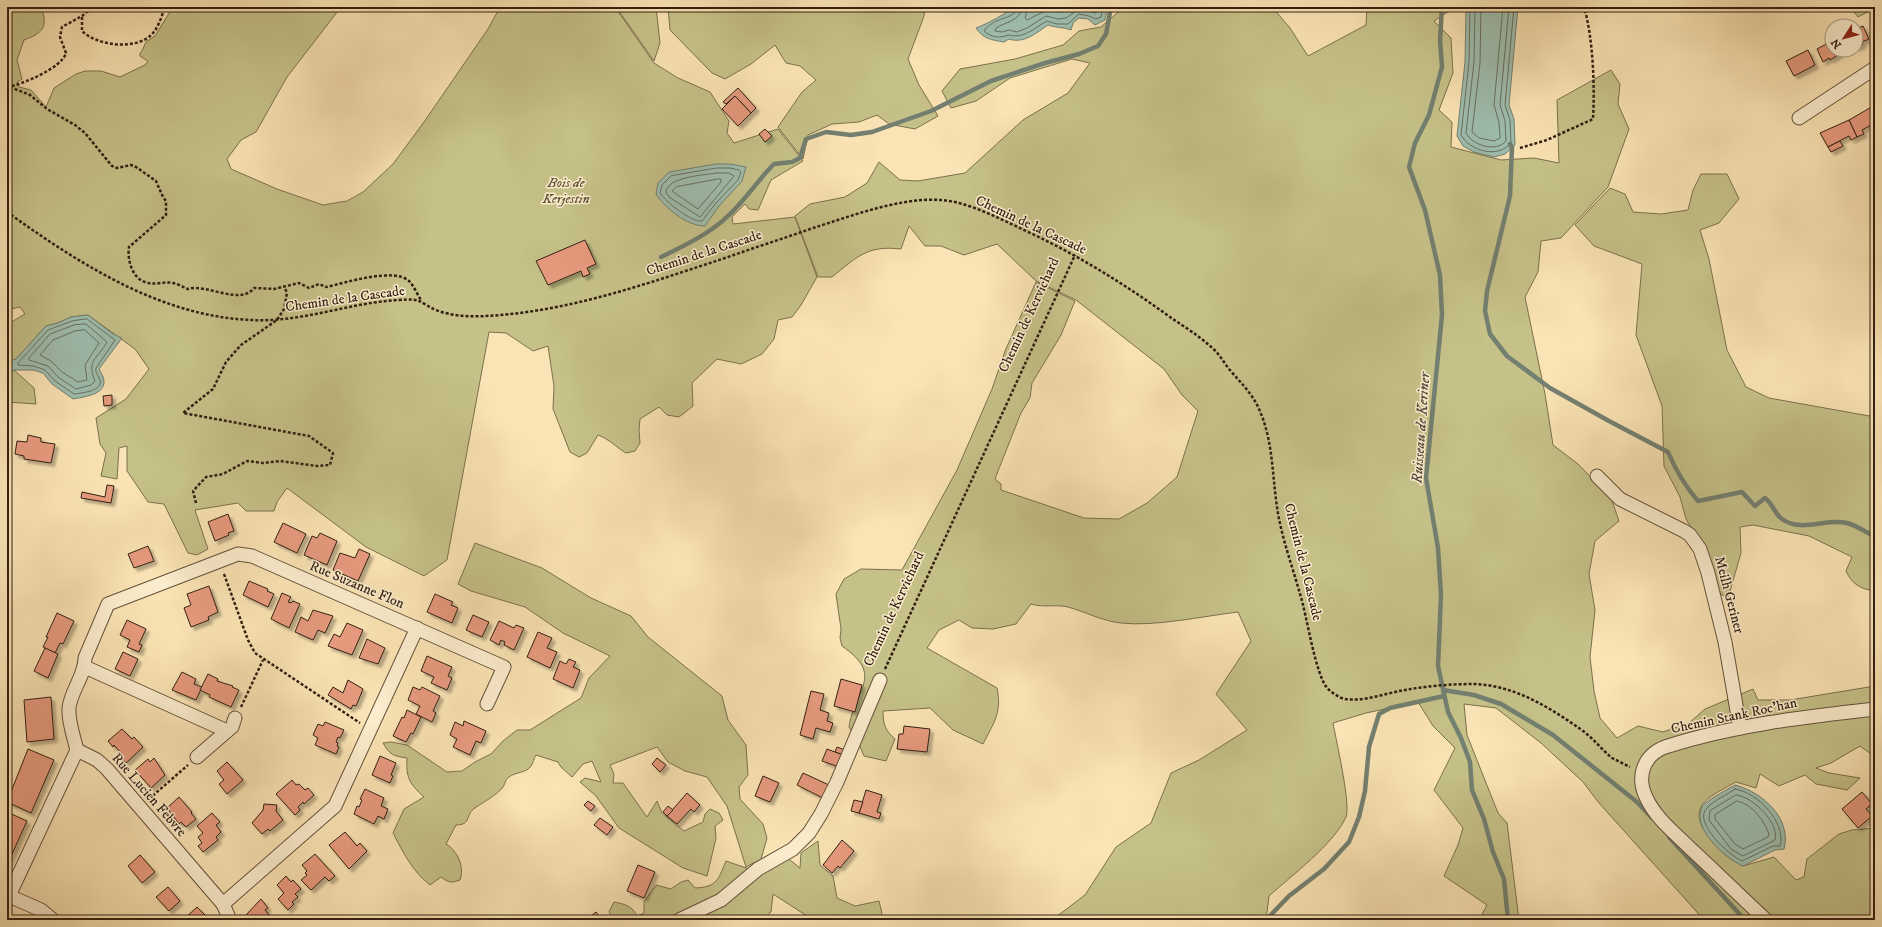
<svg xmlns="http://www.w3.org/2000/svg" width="1882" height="927" font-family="'IM FELL DW Pica',serif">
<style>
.green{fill:#c5c188;stroke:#7c704d}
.water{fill:#9ebeaf;stroke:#737f70}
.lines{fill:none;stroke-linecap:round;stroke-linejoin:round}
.shore{stroke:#686f60;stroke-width:1}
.stream{stroke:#737f70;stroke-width:4.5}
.building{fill:#e79a7e;stroke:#322012;filter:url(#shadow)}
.street-casing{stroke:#64513a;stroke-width:15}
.path{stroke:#322012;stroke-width:2.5;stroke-dasharray:3 2;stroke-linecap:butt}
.street{stroke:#fcedce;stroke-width:13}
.labels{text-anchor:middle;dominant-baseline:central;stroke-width:3;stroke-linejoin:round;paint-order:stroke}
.park-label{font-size:14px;font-style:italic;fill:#5e5035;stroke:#fcedce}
.street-label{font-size:14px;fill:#322012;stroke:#fcedce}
.water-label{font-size:15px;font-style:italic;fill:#524f41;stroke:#fcedce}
</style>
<defs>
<filter id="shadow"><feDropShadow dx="3.5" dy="3.5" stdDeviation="1" flood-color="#0004"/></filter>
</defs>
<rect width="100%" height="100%" fill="#fae3b4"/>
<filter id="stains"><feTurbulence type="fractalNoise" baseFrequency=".005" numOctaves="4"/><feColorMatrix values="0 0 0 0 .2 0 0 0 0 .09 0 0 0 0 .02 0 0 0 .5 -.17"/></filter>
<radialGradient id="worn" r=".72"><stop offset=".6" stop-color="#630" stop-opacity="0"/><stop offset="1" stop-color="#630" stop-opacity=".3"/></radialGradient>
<g class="green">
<path d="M7,7H41C49,28 42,33 24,40L17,60L22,79L17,82L19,87L31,90L46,107L54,88L76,74L85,71H101L120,77L145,65L148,61L140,56V53L142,51L146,42L155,36L173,7H341L287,77L256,132L241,140L227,159L231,169L277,189L323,205L347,201L363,192L393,164L424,122L488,29L500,7H615L654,63L678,78L710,92L729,121L727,133L734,143L778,129L803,161L771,180L758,210L749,209L745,204L732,217L733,224L795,217L817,277L801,305L792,317L778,320L774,339L762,354L741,364L717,359L692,383L693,406L679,417L667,415L659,407L640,419L639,430L640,443L635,451L626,453C616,447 609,439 598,435L587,453L579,457L570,452L553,409L554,386L548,346L533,351L506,333L489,332L447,560L424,576L366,547L287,488L277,502L274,511H246L238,503L195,510L208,549L197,555L188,553L164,504L148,502L127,471V446L119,448L117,479L101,476L106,453L100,444L96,418L126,399L149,369L135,349L88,315L71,317L58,323L46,326L16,359L7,362V327L8,324L25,314L20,307L7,310Z"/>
<polygon points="616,7 656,7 660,43 654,61"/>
<polygon points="668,7 925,7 924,16 908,59 919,85 938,116 915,129 889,124 877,115 859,122 832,124 808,135 803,159 778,127 802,92 816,80 800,66 786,63 775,45 751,64 725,79 712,73 670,30"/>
<path d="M1124,7H1272L1290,28L1308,56L1366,25L1367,7H1448V12L1434,21L1451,38L1453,73L1439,110L1452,122L1451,147L1501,160L1534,158L1559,163L1557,100L1611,70L1620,84L1618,104L1629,129L1608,187L1561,238L1541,241L1538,272L1525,297L1545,394L1553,445L1578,464L1611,498L1619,521L1595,541L1589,574L1595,610L1590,657L1594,691L1600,718L1617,738L1638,726L1663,732L1689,723L1705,709L1753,689L1758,700H1790L1875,686V757L1860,746L1831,763L1816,768L1829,773L1860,778L1847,790L1816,784L1805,775L1779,786L1760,774L1756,788L1736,782C1705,799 1683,808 1714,843C1723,853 1730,860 1743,866L1774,857L1796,880L1804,877L1807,859L1839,834L1852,830L1875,828V920H1704L1599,803L1583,782L1541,743L1496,708L1464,704L1467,735L1498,813L1507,823L1519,920H1479L1487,905L1444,876L1458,845L1463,828L1434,790L1455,748L1433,726L1418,702L1366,713L1333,723C1336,740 1351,804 1346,817C1334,844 1291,876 1269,896L1266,920H1052L1085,895L1116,847L1151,823L1171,773L1199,760L1247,730L1216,694L1251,641L1238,612C1204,616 1154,627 1121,623C1102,621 1086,612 1068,607C1056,604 1044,608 1031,604L1016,624L993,629L972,628L959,620L939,630L927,648L997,688C1002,713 994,722 983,744L953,730L930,708L883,711C883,725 885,730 895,739L886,761L864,756L858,742L849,727C855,688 885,676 842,646L840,638L841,629L836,594L844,579L861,569L902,570L957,470L992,389L1005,351L1036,282L1075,301L1061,335L1032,383L1030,398L1021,413L998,471L995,479L1001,484V490L1084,518L1119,519L1147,503L1177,477L1198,411L1182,395L1164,369L1076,300L1036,281L997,244L964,255L941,246H925L909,226L901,249C867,245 857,257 832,277H818L795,216L810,204L845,197L867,183L879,162L900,180L918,181L965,173L1023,120L1068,93L1090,63L1072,59L1010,78L976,101L951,108L942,91L960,69L1015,59L1063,45L1079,31L1101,27Z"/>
<polygon points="1850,7 1875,7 1875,8 1858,17"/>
<path d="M1701,174H1727L1739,199L1719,223L1700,230L1709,259L1727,350L1746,387L1769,398L1875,417V591C1860,589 1852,584 1846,571L1852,557L1809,536L1753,525L1740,527L1741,553L1728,598L1717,592L1701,544L1686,519L1680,497L1664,466L1662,406L1636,335L1642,264L1594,246L1575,225L1610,188L1625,194L1633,212L1661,214L1688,210L1693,190Z"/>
<polygon points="14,370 34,388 36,404 7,402 7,373"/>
<path d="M475,543L542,568L591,598L631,616L648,637L722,696L728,720L746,745L748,775L739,787L740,799L763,824L767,838L761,859L746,867L727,806L707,777L685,771L668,762L657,747L610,765L614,774L613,783H623L647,817L657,801L662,813L684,831L703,822L705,814L710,809L719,813L723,820L715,826L716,838L707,876L683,868L619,828L596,796L580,782L585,778L601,782L592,761L583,764L572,777L561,767L558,762L536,755C534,758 533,763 531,766C527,773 515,772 509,777C505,780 505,784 503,787C496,796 483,802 475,808C465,814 472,825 456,825L446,844C457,850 465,867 460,880C451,883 449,883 441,877L430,885C412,871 403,852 393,833L404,809L424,797C409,783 406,778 407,758C393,756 390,755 383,743L391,742L407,745L447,772L462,771L475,762L491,754L503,741L517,730H530L581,698L589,678L610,656L563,633L525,607L471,591L458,584Z"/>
<path d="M818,841L820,865L833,876L837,898L855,906L879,901L882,913L880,920H803L807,916L773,894L771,912L761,920H614L609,912L614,902C625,904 632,906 637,916L644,913V902L656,885L671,889L681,882L688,880L695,888C717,887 718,880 726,861L749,869L767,870L789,859L800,868L801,853Z"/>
</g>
<g class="water">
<path d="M1016,7H1107V10L1105,20L1095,25L1088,19L1079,18L1073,23L1071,30C1064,27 1056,28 1048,25C1036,33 1024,44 1009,39L1004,42C992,40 983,39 976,28C990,23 1003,14 1016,7Z"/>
<polygon points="1466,7 1518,7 1509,105 1514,119 1515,145 1505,154 1494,157 1474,152 1463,146 1457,136 1465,62"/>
<path d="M716,164H730L746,167L742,181L719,206L705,226C687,226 665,208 656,194L658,183L669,172Z"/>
<path d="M88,315L113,334L122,338L99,369C101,373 104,377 104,381C105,395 83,397 73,399L52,384L43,373L33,370H14L7,373V362L16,359L46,326L58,323L71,317Z"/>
<path d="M1735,785C1762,792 1792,818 1784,849L1775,850L1743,866C1725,858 1691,828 1702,807C1705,801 1728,789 1735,785Z"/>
</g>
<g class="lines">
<g class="shore">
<path d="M1017,7C1016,16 1006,17 999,20C994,21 989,26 985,29V32C993,38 1000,38 1009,35C1024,39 1034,28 1047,21L1057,24H1068L1079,14L1089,16L1096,19L1101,17L1103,7"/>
<path d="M1022,7C1021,21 1005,22 996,28L995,31L1002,32L1009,30L1017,32L1027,28L1046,16L1058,19L1066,18L1079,9L1096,13L1098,7"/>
<polyline points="1028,7 1025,18 1027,20 1045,11 1063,12 1069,7"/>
<path d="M1470,7L1469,62L1461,135C1470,151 1498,159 1511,143L1510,120L1505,105L1514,7"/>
<path d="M1475,7L1474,62L1466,133C1472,145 1496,153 1506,141L1505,121L1500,105L1509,7"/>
<polyline points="1481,7 1480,63 1472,132 1479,138 1494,141 1500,138 1499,122 1494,105 1503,7"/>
<path d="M717,168H730L739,170L741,172L738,180L716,203L702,221C691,222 667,203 660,193L662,185L671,176Z"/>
<path d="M717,173H729L734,176L700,217L669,197L666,192C667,177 704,175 717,173Z"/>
<polygon points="718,179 721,179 721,182 698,209 672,191 676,187"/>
<path d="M87,319L115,340L96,368C95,373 98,375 100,380C103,391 82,393 74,394L55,381L45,370L34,366L18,365V363L48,330L72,321Z"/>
<path d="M86,324L107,342C98,359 86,359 95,381L91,385L76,389L58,377L48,366L29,360V358L50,334L74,325Z"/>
<polygon points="85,330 99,343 85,365 87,380 78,382 62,372 51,361 40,355 53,340 75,331"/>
<path d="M1735,789C1757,792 1787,823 1780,846H1773L1742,861C1730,856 1692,822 1707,808C1714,800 1727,795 1735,789Z"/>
<path d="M1736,795C1752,796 1780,823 1775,840L1743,856L1731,849L1709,820L1710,811Z"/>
<path d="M1737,801C1753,804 1764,821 1769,834L1768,837L1743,849L1735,844L1715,819V815Z"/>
</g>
<g class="stream">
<polyline points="1442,7 1440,40 1442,67 1429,115 1415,143 1409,167 1425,210 1440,275 1442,315 1426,478 1438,548 1441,595 1438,666 1448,712 1461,738 1470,762 1472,790 1484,819 1493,852 1504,879 1508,920"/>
<path d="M1510,144L1512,147L1510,196L1487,291L1485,311L1490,334L1507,356L1550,388L1609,421L1668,452C1676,471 1685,486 1698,501L1742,492L1755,506L1765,498C1773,504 1774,513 1782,519C1801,533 1826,518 1847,523C1856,525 1866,532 1875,537"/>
<path d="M661,257C684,246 711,233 729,215C746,199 758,180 774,164L792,162L800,158L806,139L826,132L851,135L872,132L931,111L991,81L1045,63L1079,54L1098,46L1106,34L1111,7"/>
<polyline points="1443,690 1474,695 1501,704 1553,735 1637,802 1652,818"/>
<polyline points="1669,837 1745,920"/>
<polyline points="1266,920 1289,896 1324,869 1349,842 1359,817 1365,791 1369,747 1379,714 1390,708 1444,696"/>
</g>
</g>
<g class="building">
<polygon points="1875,20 1875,32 1870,23"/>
<polygon points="1863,26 1869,39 1862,42 1863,44 1856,48 1856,29"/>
<polygon points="1832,41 1832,50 1846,50 1830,60 1829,58 1823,62 1817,49"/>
<polygon points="1808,50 1815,65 1794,76 1786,61"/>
<polygon points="738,88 756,108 751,113 735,96 726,104 723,102"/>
<polygon points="735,96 751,113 738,126 722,109"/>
<polygon points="1875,105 1875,123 1862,130 1864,134 1857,137 1849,120"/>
<polygon points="1849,120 1857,137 1851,140 1849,136 1828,147 1820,133"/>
<polygon points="765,129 772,136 765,142 759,134"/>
<polygon points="1840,141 1843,146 1831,152 1828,147"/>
<polygon points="585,240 596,264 587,268 590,274 583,277 581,271 548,285 536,261"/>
<polygon points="112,395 112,405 104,406 103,396"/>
<polygon points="28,435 41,438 41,442 55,444 51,463 24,459 24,456 15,454 17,441 27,442"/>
<polygon points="107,485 114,486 111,503 81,498 82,492 105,497"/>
<polygon points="228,514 234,531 228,533 229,535 215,541 208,522"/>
<polygon points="283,523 306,534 297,553 274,542"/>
<polygon points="320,533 337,541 327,565 304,555 312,536 317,538"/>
<polygon points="148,546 154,561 134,568 128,554"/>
<polygon points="359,549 370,554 358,581 333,570 340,553 355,558"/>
<polygon points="249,581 268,589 267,591 274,594 268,607 243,595"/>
<polygon points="209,586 218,612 208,617 209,620 191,627 184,608 191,605 187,594"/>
<polygon points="282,593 291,597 288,602 291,603 293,601 300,604 289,628 271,619"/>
<polygon points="435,594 453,602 451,605 458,608 452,623 427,612"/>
<polygon points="313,610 333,616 325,633 318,630 313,640 295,632 301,617 308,621"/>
<polygon points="57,613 74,621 63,644 60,643 55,653 43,647 48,637 46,637"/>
<polygon points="473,615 489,622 482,637 466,630"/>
<polygon points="127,620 146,629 139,644 142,645 139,652 127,647 130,640 120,635"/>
<polygon points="499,621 514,628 516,625 524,628 514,650 504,645 505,642 501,640 499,645 490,640"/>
<polygon points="347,623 363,630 352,655 328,646 334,634 340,637"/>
<polygon points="538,632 552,638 547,648 557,652 550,668 527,657"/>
<polygon points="367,639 385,648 378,664 359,658"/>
<polygon points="45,648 58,654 48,678 34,671"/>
<polygon points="123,652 138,659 130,676 115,669"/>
<polygon points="427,656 452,667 448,676 452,678 447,690 431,683 434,677 421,671"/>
<polygon points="569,659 576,662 573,667 580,670 573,688 553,679 560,661 566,664"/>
<polygon points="182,672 196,679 194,684 202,687 196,700 172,690"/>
<polygon points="208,674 218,679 217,681 233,686 232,687 239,690 231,707 209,697 210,695 200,690"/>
<polygon points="841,679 862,685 855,712 834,706"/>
<polygon points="348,680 363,689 356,706 353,705 351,709 328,695 333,687 343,693"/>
<polygon points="413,687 420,690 422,687 440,696 433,711 436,713 432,722 416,714 420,706 408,700"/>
<polygon points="811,691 824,694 820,710 829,713 827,721 833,723 830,732 816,728 813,739 800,735"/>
<polygon points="51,697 54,739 27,742 24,700"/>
<polygon points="407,710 421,717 413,734 411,733 406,742 393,736 402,717 404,718"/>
<polygon points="464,721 486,731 481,743 476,741 470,755 453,747 457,739 450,735 455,722 463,726"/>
<polygon points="325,722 344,730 340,738 338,737 336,742 338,743 337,746 339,747 336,754 315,745 318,738 313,735 318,724 323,726"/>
<polygon points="904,726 930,729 927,752 897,749 899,734 903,734"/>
<polygon points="122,729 132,739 134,737 143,747 126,763 120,756 122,754 114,745 113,747 108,741"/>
<polygon points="837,747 845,750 843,755 835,752"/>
<polygon points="28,749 54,760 31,813 7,802"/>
<polygon points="827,749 843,755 839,767 822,761"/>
<polygon points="380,756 396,763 391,775 393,776 390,783 372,775"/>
<polygon points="154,758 165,775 151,788 135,770 148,759 150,762"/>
<polygon points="657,758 666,765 660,772 652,764"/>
<polygon points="227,762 243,780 227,794 219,784 224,780 217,771"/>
<polygon points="803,773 829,785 823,798 797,785"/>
<polygon points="763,776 779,783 770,802 755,796"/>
<polygon points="292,780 296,785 299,784 305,790 308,788 314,795 304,804 303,802 298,807 300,810 295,815 276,794"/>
<polygon points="365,789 384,798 381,806 388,809 384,819 378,816 374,824 354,814 357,806 359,807 362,800 360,799"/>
<polygon points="866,790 882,795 877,812 881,813 879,819 859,813"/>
<polygon points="1862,792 1872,804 1866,809 1872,816 1858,828 1842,809"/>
<polygon points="687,793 700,805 694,812 691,809 677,824 667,816"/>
<polygon points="179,797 192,812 191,813 196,819 186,827 181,822 179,824 167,808"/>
<polygon points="854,800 863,802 859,813 851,811"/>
<polygon points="588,801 595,806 591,811 584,805"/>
<polygon points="264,804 277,805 276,811 283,820 270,831 268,829 262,834 252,823 263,810"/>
<polygon points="668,806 673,810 667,816 663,812"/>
<polygon points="7,812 27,821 7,865"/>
<polygon points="212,813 220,822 216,825 221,832 216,837 218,840 203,852 198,846 202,843 198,837 203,833 197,826"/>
<polygon points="600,818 613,827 607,835 594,825"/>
<polygon points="345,832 357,846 360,843 367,851 349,869 329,845"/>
<polygon points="842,840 854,851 840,868 838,866 832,873 823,865"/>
<polygon points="315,854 335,876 329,881 325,877 311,890 301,880 307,875 305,873 307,871 302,865"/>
<polygon points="140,855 155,872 142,883 128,866"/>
<polygon points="638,865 655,872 644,898 627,891"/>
<polygon points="286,876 291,882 293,880 301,889 295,894 298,897 292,902 294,904 288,910 278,899 284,893 277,885"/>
<polygon points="168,887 180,901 169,911 156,897"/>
<polygon points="261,899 268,908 265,910 273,920 250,920 246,915"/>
<polygon points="197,907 205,915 201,920 183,920"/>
<polygon points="596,912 602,920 586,920"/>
</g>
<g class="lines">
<defs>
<g id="street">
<polyline points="1799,118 1875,68"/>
<polyline points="1597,476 1620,499 1684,531 1690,535 1700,549 1708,573 1725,642 1740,728"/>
<polyline points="85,667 227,731 232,727 235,718"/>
<path d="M77,750C74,738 68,721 69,708C71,690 85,676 85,658L108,604L238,554L252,556L504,667L487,704"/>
<polyline points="77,750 97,760 107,769 223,904 230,920"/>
<polyline points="197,757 227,731"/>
<polyline points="7,895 41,910 53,920"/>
<polyline points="7,900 77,750"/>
<polyline points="223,904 335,806 417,628"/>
<polyline points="679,920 721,900 758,869 793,849 809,833 821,814 837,782 880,680"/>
<path d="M1766,920C1741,897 1717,873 1692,850C1676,834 1655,818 1646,797C1636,776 1644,755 1665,747C1733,725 1804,717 1875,709"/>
</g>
</defs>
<use href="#street" class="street-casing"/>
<g class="path">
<path d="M82,17V31C97,46 138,51 153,33C159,26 162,15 165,7"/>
<path d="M7,87C21,85 62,68 66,53L60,37L62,27L82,16L93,7"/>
<path d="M10,87L30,95L47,109L75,125L85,133L112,166L117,168L131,165L136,167L156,181L163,197L166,201V215L129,247C127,259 132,278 145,282C154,286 164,281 173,283C178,284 183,287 188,289C206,283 240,306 254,288L274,289L299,283L309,288L319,284L326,287C345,283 394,267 409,281C414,286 417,294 421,300"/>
<path d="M1520,148L1547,140L1593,119C1595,87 1593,37 1584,7"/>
<path d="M7,212C84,267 172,324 271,320C314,318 356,302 399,300C423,298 418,302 436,310C451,316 470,317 486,316C568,312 649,283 728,257C756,247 785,238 813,228C855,215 915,191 959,203C981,209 1003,220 1024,230C1076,254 1123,283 1170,317C1183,326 1198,335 1210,346C1218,352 1223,361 1229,369C1240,382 1252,393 1259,409C1273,440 1272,473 1277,507C1281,536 1292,565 1300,594C1307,615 1315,675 1328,689C1333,693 1339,698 1345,699C1364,702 1386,693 1405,690C1427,686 1451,684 1474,684C1514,685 1551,708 1583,731C1594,739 1602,750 1612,758C1618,761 1624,764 1630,767"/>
<polyline points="196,503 193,491 206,477 223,474 247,461 263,463 280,461 317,466 330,465 333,453 309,436 183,413 213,389 226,362 241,345 277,320 284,309 287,293 284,286"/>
<polyline points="224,574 248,640 255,653 360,723"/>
<polyline points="885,669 1075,255"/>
<polyline points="241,707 263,660"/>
<polyline points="149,799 188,765"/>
</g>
<use href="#street" class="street"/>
</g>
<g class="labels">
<g class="park-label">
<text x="566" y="183">Bois de<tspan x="566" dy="16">Kerjestin</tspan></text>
</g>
<g class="street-label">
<text transform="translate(1031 225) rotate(25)">Chemin de la Cascade</text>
<text transform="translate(704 253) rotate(-18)">Chemin de la Cascade</text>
<text transform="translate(345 299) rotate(-8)">Chemin de la Cascade</text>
<text transform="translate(1029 315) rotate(-65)">Chemin de Kervichard</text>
<text transform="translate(1303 562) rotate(76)">Chemin de la Cascade</text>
<text transform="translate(357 585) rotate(23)">Rue Suzanne Flon</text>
<text transform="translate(1729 595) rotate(75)">Meilh Geriner</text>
<text transform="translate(894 609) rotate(-65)">Chemin de Kervichard</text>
<text transform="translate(1734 716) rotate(-12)">Chemin Stank Roc'han</text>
<text transform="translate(149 795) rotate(49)">Rue Lucien Febvre</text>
</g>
<g class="water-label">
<text transform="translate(1421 428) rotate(-86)">Ruisseau de Keriner</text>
</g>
</g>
<rect width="1882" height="927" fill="none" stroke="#fae3b4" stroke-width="24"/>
<rect x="8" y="8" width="1866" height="911" fill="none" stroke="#322012" stroke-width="2"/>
<rect x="12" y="12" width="1858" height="903" fill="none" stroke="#322012"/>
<g transform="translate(1844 38) rotate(234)"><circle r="19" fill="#fcedce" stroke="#ab9b83"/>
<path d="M0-3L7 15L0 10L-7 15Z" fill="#8f2418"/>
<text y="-6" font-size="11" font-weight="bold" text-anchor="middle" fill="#322012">N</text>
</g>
<rect width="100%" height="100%" filter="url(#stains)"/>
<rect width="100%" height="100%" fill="url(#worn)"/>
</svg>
